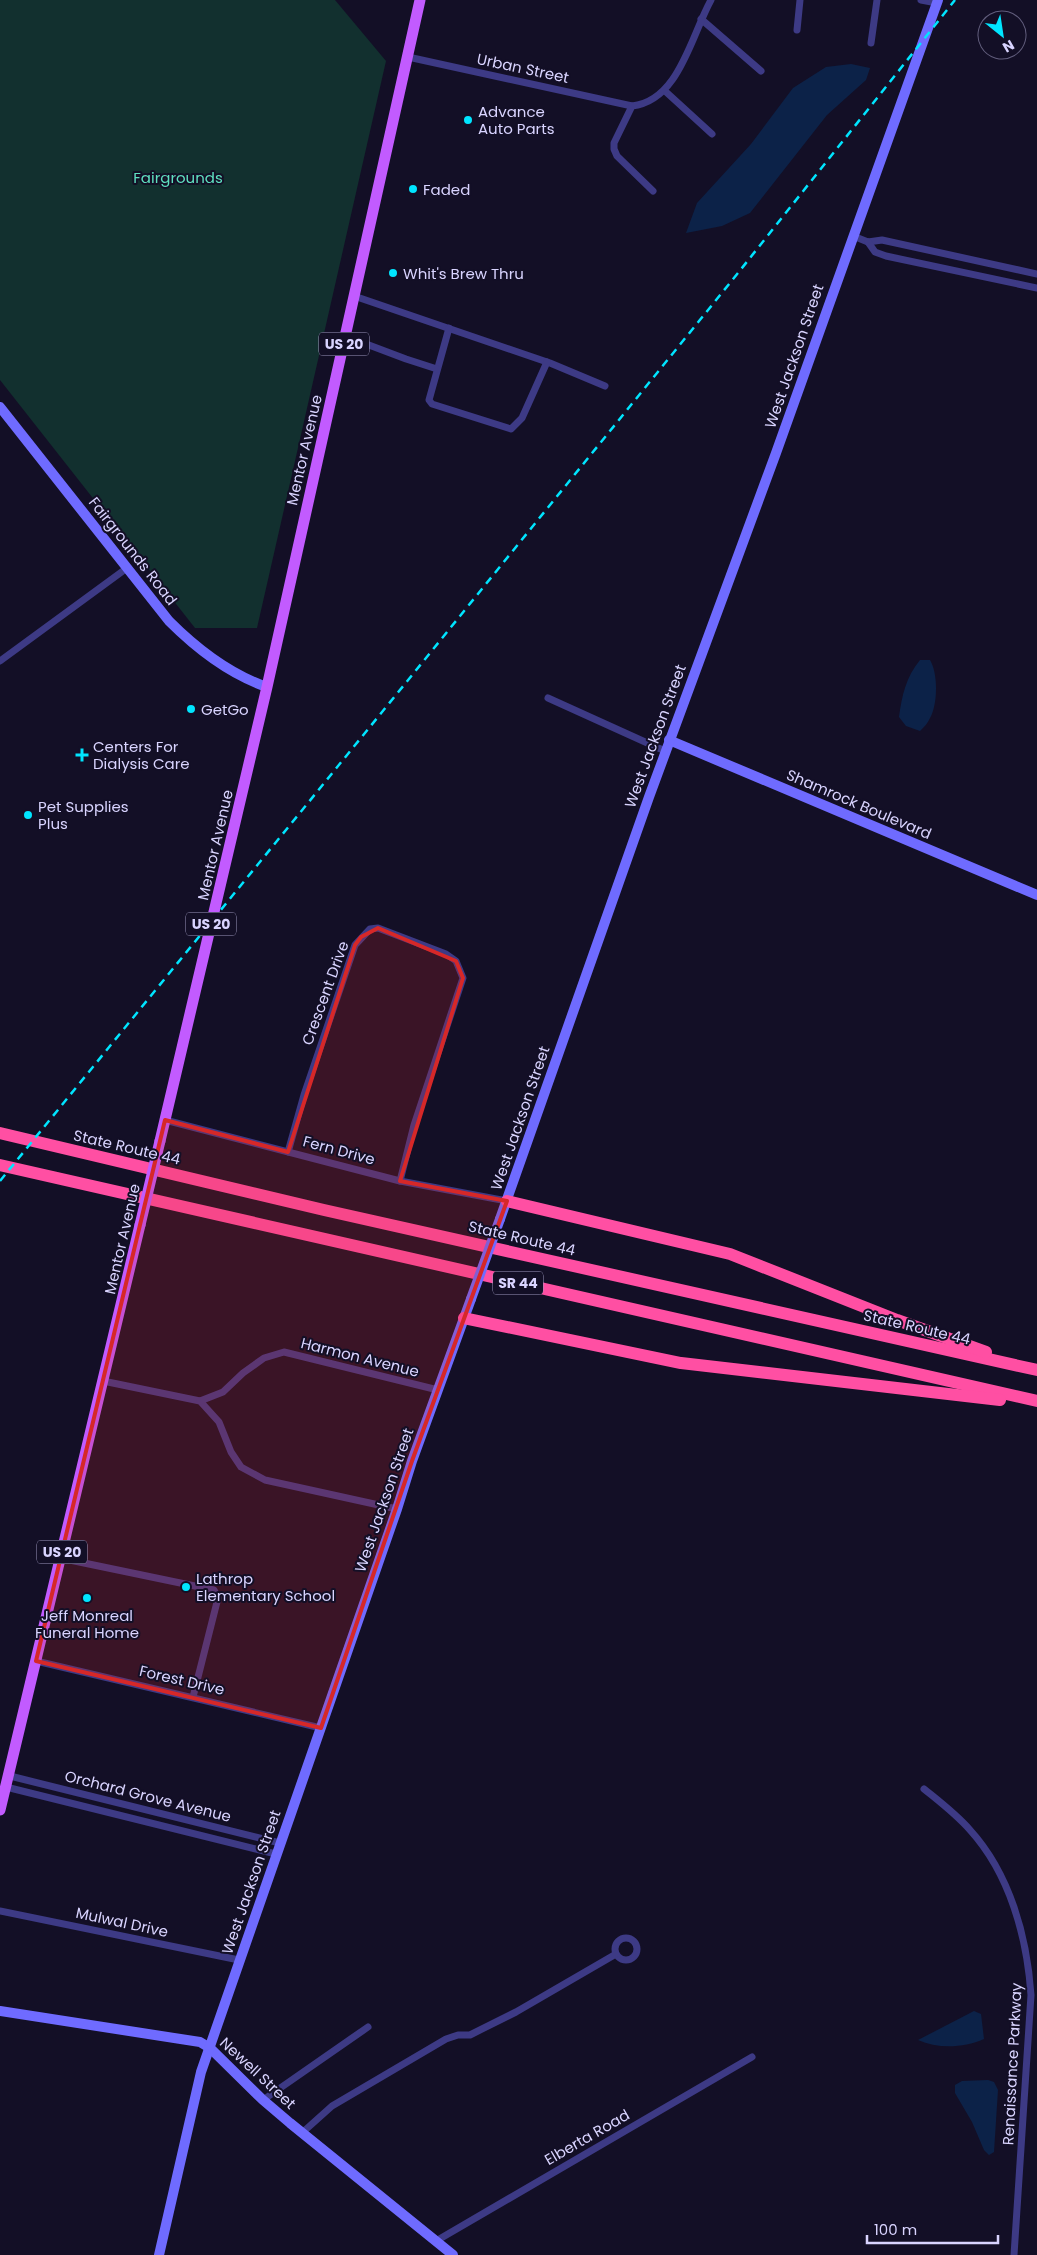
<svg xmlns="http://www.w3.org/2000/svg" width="1037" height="2255" font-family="Poppins,sans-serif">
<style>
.green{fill:#12302f}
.water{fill:#0c2248}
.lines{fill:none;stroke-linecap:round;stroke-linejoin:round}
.street{stroke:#3d3a85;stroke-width:7}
.secondary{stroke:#6f6bff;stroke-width:10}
.primary{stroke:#c25bff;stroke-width:11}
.highway{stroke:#ff4fa3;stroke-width:12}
.rail{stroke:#00e5ff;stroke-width:2.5;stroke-dasharray:8 6;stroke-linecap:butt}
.secondary-bridge{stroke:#6f6bff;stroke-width:10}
.primary-bridge{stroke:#c25bff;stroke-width:11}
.marked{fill:#d62828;fill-opacity:0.2;stroke:#d62828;stroke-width:4;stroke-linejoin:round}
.poi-dot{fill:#00e5ff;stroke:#130f26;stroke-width:2}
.labels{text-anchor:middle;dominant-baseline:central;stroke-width:4;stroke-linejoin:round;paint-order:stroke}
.shield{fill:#130f26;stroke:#9e99be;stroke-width:1}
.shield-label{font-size:14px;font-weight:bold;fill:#d9d4ff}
.street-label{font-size:15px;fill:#d9d4ff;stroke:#130f26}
.poi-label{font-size:15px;fill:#d9d4ff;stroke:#130f26;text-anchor:start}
.park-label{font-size:15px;fill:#5fe0c0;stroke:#130f26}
</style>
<rect width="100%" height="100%" fill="#130f26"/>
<polygon class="green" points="0,0 335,0 386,61 257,628 195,628 0,380"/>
<g class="water">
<polygon points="851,64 870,68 866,80 827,115 750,213 722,226 686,233 697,203 751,144 793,88 826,67"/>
<path d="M920,660H930C938,673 938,704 930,718C928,723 924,727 920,731L906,726L899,717C902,695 906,677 920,660Z"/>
<path d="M974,2011L981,2014L984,2039C963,2048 938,2049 918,2040Z"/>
<polygon points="988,2080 994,2082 998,2090 994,2152 989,2155 984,2150 972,2122 955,2093 955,2085 962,2081"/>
</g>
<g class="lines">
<g class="street">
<polyline points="921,0 937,3"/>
<polyline points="701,19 761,71"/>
<polyline points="797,30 800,0"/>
<polyline points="871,43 877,0"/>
<polyline points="408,57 632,106"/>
<polyline points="665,91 712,134"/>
<path d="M653,191L617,156L614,149V143L632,106C679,101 691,36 711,0"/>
<polyline points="853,236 868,242 882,240 1037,274"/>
<polyline points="868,242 875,252 886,256 1037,288"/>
<polyline points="354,296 550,363 605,386"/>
<polyline points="449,328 429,400 432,404 511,429 522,418 547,362"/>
<polyline points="345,336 406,359 437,369"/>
<polyline points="0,661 127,568"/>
<polyline points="548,698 665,751"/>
<polyline points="165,1120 400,1181 507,1201"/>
<polyline points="288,1152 304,1095 355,945 370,929 378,928 446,954 456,961 463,978 414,1125 400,1181"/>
<polyline points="103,1381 200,1401 219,1422 231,1452 241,1467 265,1480 397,1509"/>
<polyline points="200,1401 223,1392 243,1373 264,1358 284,1352 438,1390"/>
<polyline points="60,1558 214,1590 218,1598 193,1697"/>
<polyline points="36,1661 321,1728"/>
<polyline points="10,1776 280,1843"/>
<polyline points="6,1787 276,1854"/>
<path d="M924,1789C940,1802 956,1814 970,1830C1010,1874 1027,1937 1031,1995L1014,2255"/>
<polyline points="0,1911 239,1960"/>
<circle cx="626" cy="1949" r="11"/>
<polyline points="263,2100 368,2027"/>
<polyline points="303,2132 332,2106 446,2039 458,2035 470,2035 516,2012 616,1954"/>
<polyline points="436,2241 752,2057"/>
</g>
<g class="secondary">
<path d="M0,407L169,621C197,649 229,674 267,687"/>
<polyline points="669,740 1037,895"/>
<polyline points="500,1219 649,797 776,453 938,0"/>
<polyline points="0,2011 200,2042 210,2048 263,2100 290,2123 453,2255"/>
<polyline points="159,2255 201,2072 397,1509 412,1461 471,1299"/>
</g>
<g class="primary">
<polyline points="160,1141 267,687 420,0"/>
<polyline points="0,1810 140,1225"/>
</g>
<g class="highway">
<polyline points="0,1133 324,1210 1037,1370"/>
<polyline points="0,1165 1037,1401"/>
<polyline points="507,1201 730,1254 897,1320 986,1352"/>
<polyline points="464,1318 681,1363 1000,1400"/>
</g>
<polyline class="rail" points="0,1181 413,674 738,273 955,0"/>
<polyline class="secondary-bridge" points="471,1299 500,1219"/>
<polyline class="primary-bridge" points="140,1225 160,1141"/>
</g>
<path class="marked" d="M378,928L456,961L463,978L400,1181L507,1201L412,1461L321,1728L36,1661L165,1120L288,1152L355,945L361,937Z"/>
<g class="poi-dot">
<circle cx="468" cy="120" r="5"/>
<circle cx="413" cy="189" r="5"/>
<circle cx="393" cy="273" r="5"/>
<circle cx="191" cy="709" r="5"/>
<path d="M79.5 747.5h5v5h5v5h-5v5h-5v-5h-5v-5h5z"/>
<circle cx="28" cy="815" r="5"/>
<circle cx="186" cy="1587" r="5"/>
<circle cx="87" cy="1598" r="5"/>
</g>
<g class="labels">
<g class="shield">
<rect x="319" y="332.5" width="50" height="23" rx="4"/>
<rect x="186" y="912.5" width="50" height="23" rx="4"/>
<rect x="493" y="1271.5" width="50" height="23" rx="4"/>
<rect x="37" y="1540.5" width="50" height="23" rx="4"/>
</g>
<g class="shield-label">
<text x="344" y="344">US 20</text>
<text x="211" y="924">US 20</text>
<text x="518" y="1283">SR 44</text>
<text x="62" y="1552">US 20</text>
</g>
<g class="street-label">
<text transform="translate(523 68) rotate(12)">Urban Street</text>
<text transform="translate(794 356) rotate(-71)">West Jackson Street</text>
<text transform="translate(304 450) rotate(-77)">Mentor Avenue</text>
<text transform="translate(133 551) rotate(52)">Fairgrounds Road</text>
<text transform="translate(655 736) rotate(-70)">West Jackson Street</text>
<text transform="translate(859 804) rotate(23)">Shamrock Boulevard</text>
<text transform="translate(215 845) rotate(-77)">Mentor Avenue</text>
<text transform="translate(325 993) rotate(-70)">Crescent Drive</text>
<text transform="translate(520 1118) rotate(-71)">West Jackson Street</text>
<text transform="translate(127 1147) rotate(13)">State Route 44</text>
<text transform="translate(339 1150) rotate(15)">Fern Drive</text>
<text transform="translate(522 1238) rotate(13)">State Route 44</text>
<text transform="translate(122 1239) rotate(-77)">Mentor Avenue</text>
<text transform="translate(917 1327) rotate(13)">State Route 44</text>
<text transform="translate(360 1357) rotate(14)">Harmon Avenue</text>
<text transform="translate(384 1500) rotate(-71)">West Jackson Street</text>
<text transform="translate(182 1680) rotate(13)">Forest Drive</text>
<text transform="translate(148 1796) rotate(14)">Orchard Grove Avenue</text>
<text transform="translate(251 1882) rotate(-71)">West Jackson Street</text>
<text transform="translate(122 1922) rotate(12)">Mulwal Drive</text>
<text transform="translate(1012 2064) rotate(-87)">Renaissance Parkway</text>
<text transform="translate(258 2073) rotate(43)">Newell Street</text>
<text transform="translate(587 2137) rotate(-30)">Elberta Road</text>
</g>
<g class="poi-label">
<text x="478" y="111">Advance<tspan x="478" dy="17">Auto Parts</tspan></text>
<text x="423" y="189">Faded</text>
<text x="403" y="273">Whit's Brew Thru</text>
<text x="201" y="709">GetGo</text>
<text x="93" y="746">Centers For<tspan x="93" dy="17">Dialysis Care</tspan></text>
<text x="38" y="806">Pet Supplies<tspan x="38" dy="17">Plus</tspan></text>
<text x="196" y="1578">Lathrop<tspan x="196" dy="17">Elementary School</tspan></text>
<text x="87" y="1615" text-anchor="middle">Jeff Monreal<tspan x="87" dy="17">Funeral Home</tspan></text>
</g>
<g class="park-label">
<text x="178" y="177">Fairgrounds</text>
</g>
</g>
<g transform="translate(1002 35) rotate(150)"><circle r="24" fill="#130f26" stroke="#625e7d"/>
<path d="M0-4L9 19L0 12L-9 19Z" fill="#00e5ff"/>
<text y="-8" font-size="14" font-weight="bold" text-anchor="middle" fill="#d9d4ff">N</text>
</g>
<path d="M867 2235v8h131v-8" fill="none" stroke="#d9d4ff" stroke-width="2.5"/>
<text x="874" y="2235" font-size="15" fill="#d9d4ff" stroke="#130f26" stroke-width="4" paint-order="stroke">100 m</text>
</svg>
